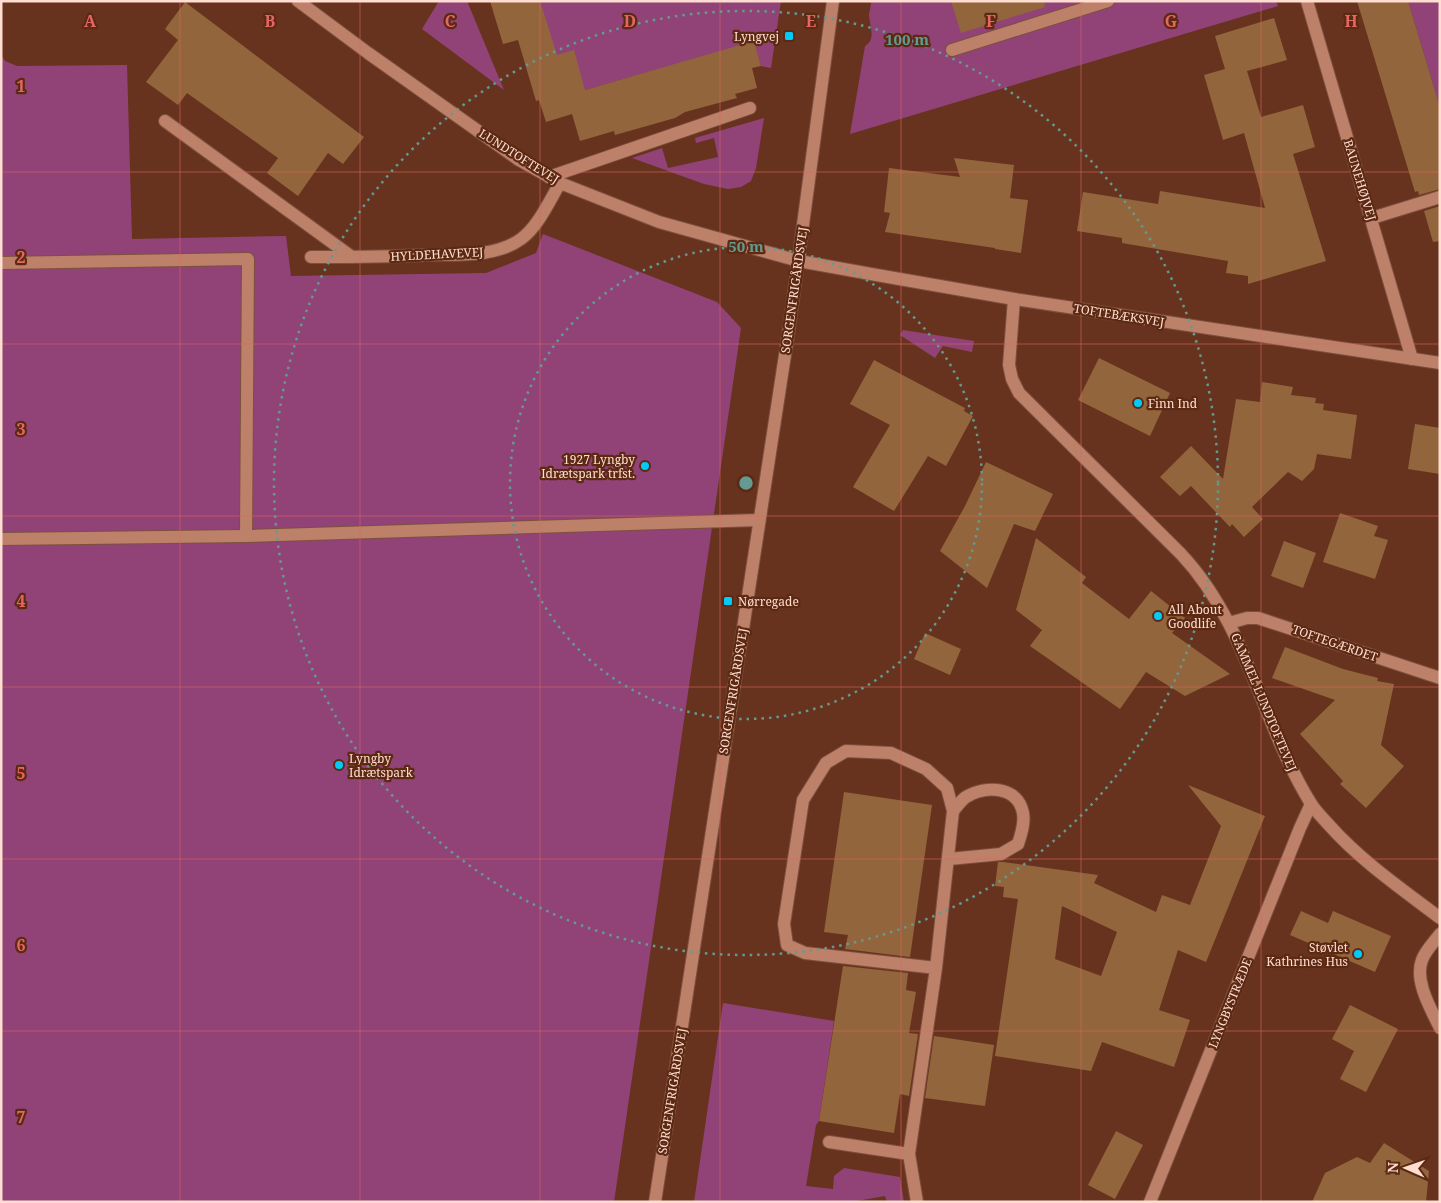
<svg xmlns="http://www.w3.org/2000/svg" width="1441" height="1203" font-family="'Noto Serif',serif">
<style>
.green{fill:#914377}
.building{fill:#93653c;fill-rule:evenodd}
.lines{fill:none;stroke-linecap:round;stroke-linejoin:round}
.lane-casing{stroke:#7d503d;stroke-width:14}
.street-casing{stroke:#7d503d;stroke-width:14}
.secondary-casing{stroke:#7d503d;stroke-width:14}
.lane{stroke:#bd816a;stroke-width:12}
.street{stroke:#bd816a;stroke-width:12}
.secondary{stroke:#bd816a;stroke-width:12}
.grid{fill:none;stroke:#e46763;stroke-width:1;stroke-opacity:0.55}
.ring{fill:none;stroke:#639a91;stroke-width:2.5;stroke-dasharray:2.5 5}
.poi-dot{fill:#01cbf9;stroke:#5c2913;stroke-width:2}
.labels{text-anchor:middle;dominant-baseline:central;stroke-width:4.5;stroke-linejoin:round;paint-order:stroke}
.poi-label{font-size:12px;fill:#ffddd1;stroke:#5c2913;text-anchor:start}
.street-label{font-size:12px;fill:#ffddd1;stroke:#5c2913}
.grid-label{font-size:16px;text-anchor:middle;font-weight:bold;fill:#e46763;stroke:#5c2913;stroke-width:4.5;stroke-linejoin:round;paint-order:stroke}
.centre{fill:#639a91;stroke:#5c2913;stroke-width:2.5}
.ring-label{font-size:15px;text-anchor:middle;font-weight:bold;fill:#639a91;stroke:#5c2913;stroke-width:4.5;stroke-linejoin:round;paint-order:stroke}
</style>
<rect width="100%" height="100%" fill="#68331e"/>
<g class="green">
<polygon points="439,1 467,1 504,90 422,29"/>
<polygon points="540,1 781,1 771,68 761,66 754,42 585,90 528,63"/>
<path d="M871,1H1276L1278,6L850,134L865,46C877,39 869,25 869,14C870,10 871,5 871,1Z"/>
<polygon points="1408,1 1440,1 1440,107"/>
<polygon points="1,55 5,61 17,66 127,65 132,239 286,236 291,276 486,273 536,253 543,234 717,302 741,328 614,1202 1,1202"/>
<polygon points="764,118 756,168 751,181 741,187 728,189 704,184 632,158 662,148 668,168 718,157 714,138 696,143 695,138"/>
<polygon points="903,330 974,341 972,352 943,346 935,358 900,335"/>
<polygon points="723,1003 834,1021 819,1121 816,1125 806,1186 833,1189 834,1176 844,1168 900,1177 904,1202 887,1202 885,1196 851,1202 694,1202"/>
</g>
<g class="building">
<polygon points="490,1 540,1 557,55 574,50 585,90 754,41 761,66 752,68 757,88 735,94 737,98 685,112 675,118 615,135 614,131 580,141 572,114 546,122 539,100 536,101 518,40 503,44"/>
<polygon points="951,1 1044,1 1045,7 961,33"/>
<polygon points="1357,1 1408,1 1440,107 1440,189 1419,195 1418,191 1415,192"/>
<polygon points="185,2 364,137 343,164 328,153 298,196 267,173 278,158 187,93 178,105 146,82 178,40 165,29"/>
<polygon points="1274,18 1287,60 1247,71 1261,117 1303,105 1315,147 1293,154 1326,261 1248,284 1248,276 1226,273 1228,261 1122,243 1122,238 1077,231 1083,192 1158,204 1160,191 1265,208 1244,133 1223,140 1204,75 1225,69 1215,36"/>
<polygon points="954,158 1014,165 1010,198 1028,200 1021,253 995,249 995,248 885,232 890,213 884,212 889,168 960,177"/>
<polygon points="1440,206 1440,241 1433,242 1424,211"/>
<polygon points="1099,358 1170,393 1150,436 1078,400"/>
<polygon points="874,360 965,408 964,411 973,416 946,466 928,456 894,511 853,487 890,425 850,404"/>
<polygon points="1262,382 1293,387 1291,395 1316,398 1315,403 1324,404 1323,410 1357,415 1351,459 1317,454 1314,469 1302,481 1288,472 1252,507 1263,519 1244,537 1232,524 1230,527 1191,486 1180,496 1160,477 1191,446 1223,479 1236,399 1260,402"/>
<polygon points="1415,424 1440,428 1440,474 1408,469"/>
<polygon points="986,462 1053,494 1035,531 1014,524 987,588 940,551 965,506"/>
<polygon points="1340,513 1378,526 1374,536 1388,540 1375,579 1323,562"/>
<polygon points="1036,538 1086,577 1082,583 1129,619 1151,591 1185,618 1172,633 1230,674 1185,696 1146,672 1120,709 1030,646 1042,630 1016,610"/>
<polygon points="1284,541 1316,553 1303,588 1271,576"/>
<polygon points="925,633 961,649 950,675 914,659"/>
<polygon points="1285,647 1343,669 1378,678 1377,681 1394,684 1381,745 1404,766 1366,808 1340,784 1343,781 1300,734 1335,700 1272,678"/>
<path d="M1188,785L1265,816L1206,962L1178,950L1159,1010L1190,1020L1174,1067L1102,1042L1091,1071L995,1056L1018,899L1003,897L1004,887L995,886L998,862H1003L1098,875L1094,883L1156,912L1162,895L1190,905L1221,826ZM1062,906L1117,932L1101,976L1055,959Z"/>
<polygon points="844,792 932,805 910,957 845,949 848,935 824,932"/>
<polygon points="1301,911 1328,923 1333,911 1391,936 1375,972 1290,935"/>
<polygon points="843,966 908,973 906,990 916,992 909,1033 918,1034 909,1096 900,1094 894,1133 819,1121"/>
<polygon points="1350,1005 1398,1029 1366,1092 1340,1079 1354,1051 1332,1039"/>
<polygon points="934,1036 994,1045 985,1106 925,1098"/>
<polygon points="1116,1131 1143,1145 1115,1199 1088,1185"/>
<polygon points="1384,1143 1429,1171 1426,1202 1312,1202 1325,1173 1357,1157 1370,1163"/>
</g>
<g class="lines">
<defs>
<g id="lane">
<polyline points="952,50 1108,1"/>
<polyline points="165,121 352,257"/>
<polyline points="549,177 750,108"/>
<polyline points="1372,218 1440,197"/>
<polyline points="1,263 248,259 246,536"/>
<path d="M949,859L1001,854L1018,844C1021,835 1025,823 1023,813C1018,786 986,785 966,797C961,800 957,807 953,811"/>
<polyline points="829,1142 909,1154"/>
<polyline points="917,1202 909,1154 936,968 953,811 947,788 926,769 891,753 846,751 826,763 803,800 784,924 787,945 805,953 936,968"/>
</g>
<g id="street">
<polyline points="1307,1 1412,359"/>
<path d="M311,257C349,257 387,257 425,255C456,254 495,258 521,239C538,227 550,200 560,183"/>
<path d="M1014,299L1009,365L1012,379L1019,393L1181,554C1247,624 1261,722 1310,802C1315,811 1323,818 1329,825C1361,861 1402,889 1440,918"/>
<polyline points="1,539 246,536 759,520"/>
<polyline points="1229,623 1247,618 1258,618 1440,678"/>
<path d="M1440,934C1434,942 1425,951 1422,960C1414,981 1431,1009 1440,1028"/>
<polyline points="1150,1202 1300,828 1311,804"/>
</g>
<g id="secondary">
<polyline points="298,1 368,53 519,160 560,183 659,222 799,261 871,274 1014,299 1440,363"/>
<polyline points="655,1202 789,329 833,1"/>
</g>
</defs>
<use href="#lane" class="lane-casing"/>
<use href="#street" class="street-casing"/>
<use href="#secondary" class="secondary-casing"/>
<use href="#lane" class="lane"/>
<use href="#street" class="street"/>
<use href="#secondary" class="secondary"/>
</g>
<path class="grid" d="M180,1V1202M360,1V1202M540,1V1202M720,1V1202M901,1V1202M1081,1V1202M1261,1V1202M1,172H1440M1,344H1440M1,516H1440M1,687H1440M1,859H1440M1,1031H1440"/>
<g class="ring">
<circle cx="746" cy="483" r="236"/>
<circle cx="746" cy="483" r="472"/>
</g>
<g class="poi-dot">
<rect x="784" y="31" width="10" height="10" rx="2.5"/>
<circle cx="1138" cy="403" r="5"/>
<circle cx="645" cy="466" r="5"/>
<rect x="723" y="596" width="10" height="10" rx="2.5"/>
<circle cx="1158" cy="616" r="5"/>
<circle cx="339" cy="765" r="5"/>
<circle cx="1358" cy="954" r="5"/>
</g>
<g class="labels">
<g class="poi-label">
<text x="779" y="36" text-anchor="end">Lyngvej</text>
<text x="1148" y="403">Finn Ind</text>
<text x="635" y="459" text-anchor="end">1927 Lyngby<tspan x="635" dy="14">Idrætspark trfst.</tspan></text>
<text x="738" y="601">Nørregade</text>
<text x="1168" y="609">All About<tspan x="1168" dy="14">Goodlife</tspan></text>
<text x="349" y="758">Lyngby<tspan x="349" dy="14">Idrætspark</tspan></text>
<text x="1348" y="947" text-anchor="end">Støvlet<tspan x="1348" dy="14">Kathrines Hus</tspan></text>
</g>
<g class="street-label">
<text transform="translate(519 156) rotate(32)">LUNDTOFTEVEJ</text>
<text transform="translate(1360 180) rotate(73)">BAUNEHØJVEJ</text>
<text transform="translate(437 254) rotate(-3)">HYLDEHAVEVEJ</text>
<text transform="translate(794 290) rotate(-82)">SORGENFRIGÅRDSVEJ</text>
<text transform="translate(1119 315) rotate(9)">TOFTEBÆKSVEJ</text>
<text transform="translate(1335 643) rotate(19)">TOFTEGÆRDET</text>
<text transform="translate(733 691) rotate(-81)">SORGENFRIGÅRDSVEJ</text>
<text transform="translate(1264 702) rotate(67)">GAMMEL LUNDTOFTEVEJ</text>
<text transform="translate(1230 1003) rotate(-68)">LYNGBYSTRÆDE</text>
<text transform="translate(672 1091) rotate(-81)">SORGENFRIGÅRDSVEJ</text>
</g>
</g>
<g class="grid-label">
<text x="90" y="27">A</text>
<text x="270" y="27">B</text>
<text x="450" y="27">C</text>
<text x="630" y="27">D</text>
<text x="811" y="27">E</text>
<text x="991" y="27">F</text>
<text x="1171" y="27">G</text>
<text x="1351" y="27">H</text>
<text x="21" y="92">1</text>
<text x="21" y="263">2</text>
<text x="21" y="435">3</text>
<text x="21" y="607">4</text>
<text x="21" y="779">5</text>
<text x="21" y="951">6</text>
<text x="21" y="1123">7</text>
</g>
<circle cx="746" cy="483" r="8" class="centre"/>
<g class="ring-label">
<text x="907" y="45">100 m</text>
<text x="746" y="252">50 m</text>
</g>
<rect width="1441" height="1203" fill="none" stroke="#ffddd1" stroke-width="5"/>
<g transform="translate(1406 1168) rotate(272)" stroke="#5c2913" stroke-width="4" paint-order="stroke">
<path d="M0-4L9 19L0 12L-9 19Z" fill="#ffddd1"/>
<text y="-8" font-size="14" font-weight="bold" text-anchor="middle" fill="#ffddd1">N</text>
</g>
</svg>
